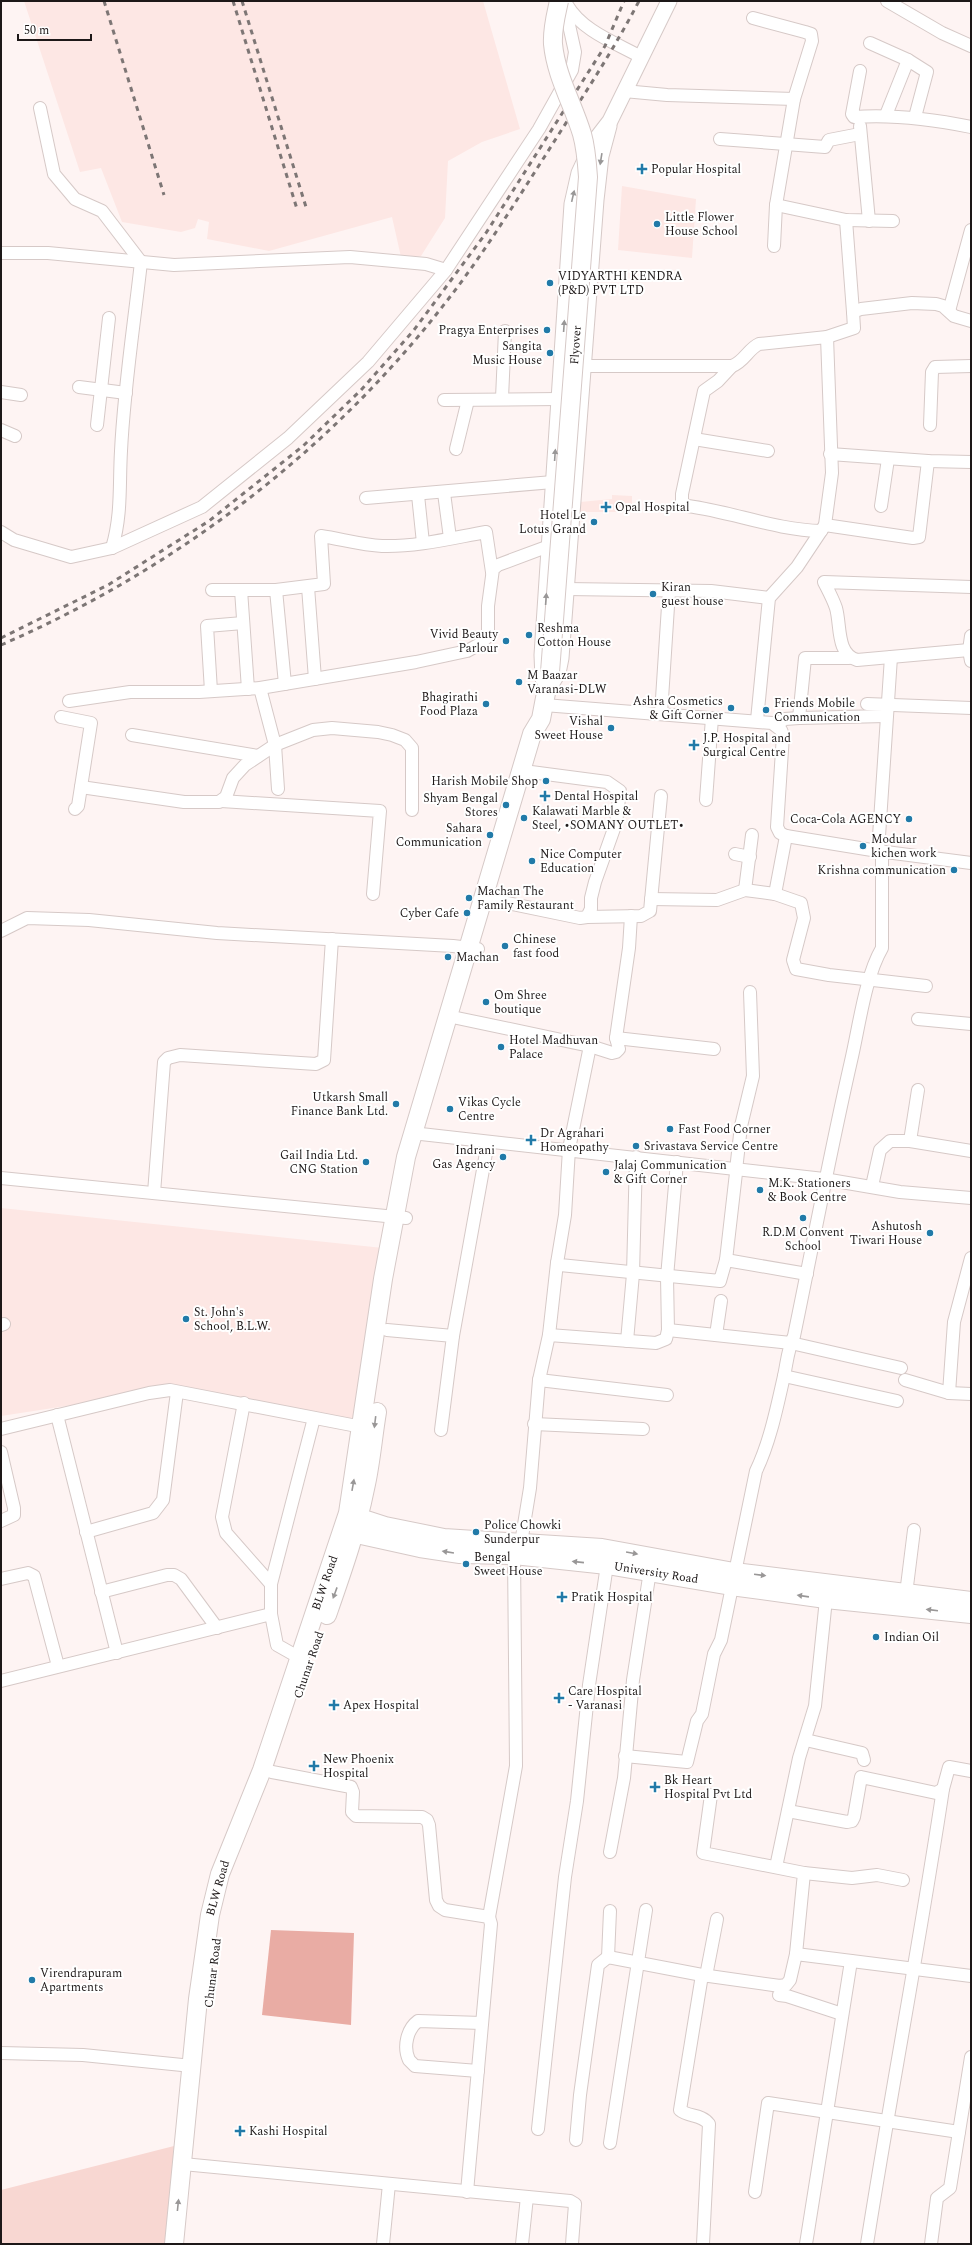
<svg xmlns="http://www.w3.org/2000/svg" width="972" height="2245" font-family="Spectral,serif">
<style>
.built{fill:#fde7e4}
.green{fill:#f8d7d2}
.water{fill:#e9aca4}
.lines{fill:none;stroke-linecap:round;stroke-linejoin:round}
.minor-casing{stroke:#d6c9c7;stroke-width:14}
.tertiary-casing{stroke:#d6c9c7;stroke-width:17}
.primary-casing{stroke:#d6c9c7;stroke-width:20}
.minor{stroke:#fff;stroke-width:12}
.tertiary{stroke:#fff;stroke-width:15}
.primary{stroke:#fff;stroke-width:18}
.rail{stroke:#7d7675;stroke-width:3;stroke-dasharray:5 5;stroke-linecap:butt}
.primary-bridge-casing{stroke:#d6c9c7;stroke-width:20;stroke-linecap:butt}
.primary-bridge{stroke:#fff;stroke-width:18}
.oneway{fill:#999797}
.poi-dot{fill:#217aa8;stroke:#fff;stroke-width:1.5}
.labels{text-anchor:middle;dominant-baseline:central;stroke-width:4;stroke-linejoin:round;paint-order:stroke}
.poi-label{font-size:12px;fill:#1d1818;stroke:#fff;text-anchor:start}
.street-label{font-size:12px;fill:#1d1818;stroke:#fff}
</style>
<rect width="100%" height="100%" fill="#fef4f3"/>
<g class="built">
<polygon points="24,1 483,1 520,129 482,142 448,161 445,218 421,256 401,257 392,217 269,251 207,239 209,222 198,219 195,228 181,232 122,222 101,168 80,172"/>
<polygon points="622,186 696,199 692,258 618,250"/>
<polygon points="612,495 632,496 632,512 580,512 580,502 612,499"/>
<polygon points="1,1208 383,1248 356,1421 170,1390 1,1416"/>
</g>
<polygon class="green" points="174,2146 167,2244 1,2244 1,2190"/>
<polygon class="water" points="271,1930 354,1933 351,2025 262,2015"/>
<g class="lines">
<defs>
<g id="minor">
<polyline points="887,1 942,33 971,46"/>
<path d="M567,5C582,31 616,43 641,57"/>
<polyline points="753,18 805,32 811,34 812,41 794,99 776,205 774,246"/>
<polyline points="870,43 908,60 927,72 915,117"/>
<path d="M860,71L852,114L854,117C895,114 932,119 971,127"/>
<polyline points="624,91 667,95 794,99"/>
<path d="M40,108L54,174L75,199L102,211L141,262C134,325 124,388 121,451C119,484 122,515 112,548"/>
<polyline points="886,115 908,60"/>
<polyline points="860,126 869,221"/>
<polyline points="720,139 825,147 829,140 860,134"/>
<polyline points="776,205 846,220 893,221"/>
<polyline points="846,220 853,312"/>
<polyline points="1,253 48,253 174,265 350,257 426,264 446,270"/>
<polyline points="949,311 971,230"/>
<path d="M583,366H732C744,362 748,349 759,344L827,337L854,328L853,312L861,309L912,303L936,304L943,306L954,316L971,321"/>
<path d="M732,366L718,381L704,391L682,494V503L688,506C733,512 776,530 821,531"/>
<polyline points="79,387 126,393"/>
<polyline points="1,392 21,395"/>
<polyline points="502,398 505,331"/>
<polyline points="444,400 559,399"/>
<polyline points="97,425 109,318"/>
<polyline points="930,425 932,372 935,367 971,366"/>
<polyline points="1,430 15,436"/>
<polyline points="694,439 768,451"/>
<polyline points="456,449 468,400"/>
<polyline points="830,454 928,461 971,462"/>
<polyline points="444,493 450,538"/>
<polyline points="418,495 423,543"/>
<polyline points="366,498 553,482"/>
<polyline points="881,506 888,459"/>
<polyline points="825,525 913,538 919,537 928,461"/>
<polyline points="1,532 14,540 71,557 112,548 202,507 288,438 368,362 446,270 539,129 572,70 575,52 569,25 566,4"/>
<polyline points="308,587 315,679"/>
<polyline points="566,589 711,591 769,598"/>
<path d="M212,590H276L324,584L321,536C341,539 362,545 382,546C417,547 452,538 486,532L492,572"/>
<polyline points="241,590 248,689"/>
<polyline points="276,590 285,684"/>
<polyline points="971,636 969,650 971,661"/>
<path d="M969,650L857,660C836,654 841,625 836,608C833,599 828,590 824,582L971,587"/>
<polyline points="260,688 275,745 278,789"/>
<polyline points="211,691 207,626 243,623"/>
<polyline points="69,701 130,692 199,692 260,688 416,662 467,651 480,644 488,636 488,606 493,569 498,565 549,546"/>
<polyline points="867,704 971,708"/>
<polyline points="544,705 772,723 781,730 783,735 777,827 780,833 786,836 878,851 971,863"/>
<polyline points="661,714 669,591"/>
<polyline points="61,717 91,723 78,806 75,809"/>
<polyline points="799,718 805,658 849,658"/>
<polyline points="757,720 769,598 797,567 825,525 832,473 827,337"/>
<polyline points="775,725 785,719 799,718 886,716"/>
<polyline points="132,735 258,756"/>
<polyline points="81,787 184,802 219,802 226,797 233,778 245,765 275,745 313,730 332,728 378,732 392,735 405,740 412,748 412,810"/>
<polyline points="706,800 712,718"/>
<polyline points="221,801 380,811 373,894"/>
<polyline points="786,836 775,894 801,903 804,918 793,960 796,969 829,975 926,986"/>
<polyline points="735,854 750,857"/>
<polyline points="745,890 752,835"/>
<polyline points="651,899 717,900 745,890 775,894"/>
<polyline points="493,900 580,918 587,917 591,909 591,898 595,882 616,823 620,791 607,782 531,772"/>
<polyline points="587,917 641,916 650,911 661,796"/>
<polyline points="1,931 27,918 89,920 217,933 453,946 478,949"/>
<polyline points="457,1018 590,1046 612,1053 616,1052 619,1049 616,1038 714,1049"/>
<polyline points="918,1019 971,1024"/>
<polyline points="616,1038 629,948 631,916"/>
<polyline points="590,1046 569,1149 565,1215 557,1263 560,1265 720,1281 726,1260 807,1274"/>
<polyline points="412,1133 824,1179 900,1192 971,1198"/>
<polyline points="910,1141 918,1090"/>
<polyline points="736,1170 741,1126 753,1076 750,992"/>
<polyline points="1,1178 406,1218"/>
<polyline points="872,1186 880,1150 890,1141 910,1141 971,1151"/>
<polyline points="154,1193 164,1062 168,1058 180,1055 316,1064 324,1060 332,939"/>
<polyline points="726,1260 736,1173"/>
<polyline points="1,1325 4,1324"/>
<polyline points="387,1330 453,1336 441,1430"/>
<polyline points="668,1330 791,1343 901,1368"/>
<polyline points="549,1335 557,1263"/>
<polyline points="716,1335 721,1301"/>
<polyline points="453,1336 488,1142"/>
<polyline points="627,1341 633,1274 636,1157"/>
<polyline points="784,1376 897,1401"/>
<polyline points="539,1380 667,1395"/>
<polyline points="905,1380 949,1393 971,1394"/>
<polyline points="949,1393 954,1322 971,1258"/>
<polyline points="244,1403 222,1517 226,1533 271,1584 271,1614"/>
<polyline points="57,1415 117,1653"/>
<polyline points="534,1424 643,1429"/>
<polyline points="1,1429 149,1393 170,1390 362,1427"/>
<polyline points="1,1452 14,1508 14,1515 1,1521"/>
<polyline points="86,1532 153,1513 163,1500 177,1392"/>
<polyline points="521,1543 530,1488 539,1380 549,1335 656,1343 666,1339 668,1330 667,1277 677,1162"/>
<polyline points="1,1579 28,1573 34,1576 58,1666"/>
<polyline points="271,1584 314,1418"/>
<polyline points="101,1592 167,1575 174,1575 181,1579 217,1628"/>
<polyline points="906,1594 914,1530"/>
<polyline points="1,1681 271,1614 277,1645 300,1658"/>
<polyline points="810,1741 862,1753 864,1760"/>
<path d="M625,1756L687,1762L697,1721L702,1714L714,1654L721,1640L756,1471C770,1442 777,1407 784,1376C787,1362 788,1348 794,1336C813,1244 830,1153 851,1061C859,1027 865,977 882,948V855L878,851L891,657"/>
<polyline points="272,1772 351,1787 353,1792 352,1812 356,1816 422,1817 427,1820 429,1825 436,1900 439,1906 445,1910 489,1917 491,1924 467,2192"/>
<polyline points="711,1795 703,1853 804,1873 796,1954"/>
<polyline points="788,1811 847,1822 852,1821 854,1817 861,1777 936,1793 943,1789 949,1767 971,1771"/>
<polyline points="610,1852 624,1778 633,1680 650,1571"/>
<polyline points="776,1867 799,1758 815,1706 826,1599"/>
<polyline points="804,1873 852,1878 877,1875 903,1880"/>
<polyline points="489,1917 516,1766 514,1555"/>
<polyline points="608,1957 610,1911"/>
<path d="M702,1975L680,2110C688,2117 702,2114 709,2124L703,2244"/>
<polyline points="706,1976 717,1919"/>
<polyline points="779,1995 787,1996 842,2014"/>
<polyline points="1,2053 83,2055 192,2066"/>
<path d="M478,2071L415,2066L409,2060C403,2047 407,2029 418,2021L482,2023"/>
<polyline points="538,2129 565,1877 577,1801 589,1685 607,1565"/>
<polyline points="576,2140 580,2095 598,1965 608,1957 702,1975 780,1986 786,1985 790,1980 796,1954 971,1976"/>
<polyline points="610,2143 646,1910"/>
<polyline points="183,2164 570,2201 575,2204 572,2244"/>
<polyline points="755,2192 768,2103 959,2132"/>
<polyline points="383,2244 389,2184"/>
<polyline points="522,2244 527,2197"/>
<polyline points="806,2244 851,1961"/>
<path d="M867,2244C891,2092 920,1941 943,1789"/>
<polyline points="931,2244 937,2198 950,2188 971,2057"/>
</g>
<g id="tertiary">
<polyline points="543,679 542,655 572,204 579,173 593,143 610,121 669,1"/>
<polyline points="552,683 558,673 561,658 596,200 601,156 609,126"/>
</g>
<g id="primary">
<polyline points="348,1514 385,1526 444,1538 602,1548 734,1572 971,1601"/>
<polyline points="343,1531 420,1548 460,1554 514,1555 607,1565 731,1586 826,1599 971,1614"/>
<path d="M327,1615C342,1572 357,1530 366,1484C371,1461 373,1436 377,1412"/>
<polyline points="174,2244 198,1999 210,1915 220,1874 262,1770 348,1513 383,1279 406,1157 532,734 541,719 550,672"/>
</g>
</defs>
<use href="#minor" class="minor-casing"/>
<use href="#tertiary" class="tertiary-casing"/>
<use href="#primary" class="primary-casing"/>
<use href="#minor" class="minor"/>
<use href="#tertiary" class="tertiary"/>
<use href="#primary" class="primary"/>
<g class="rail">
<polyline points="104,1 164,195"/>
<polyline points="233,1 297,209"/>
<polyline points="242,1 306,207"/>
<polyline points="1,638 108,585 209,521 303,446 361,390 414,330 486,233 605,46 624,1"/>
<path d="M1,645C174,570 330,452 446,302C482,256 513,206 545,156C577,105 611,55 639,1"/>
</g>
<defs>
<path id="primary-bridge" d="M550,672L588,177C587,162 586,148 582,134C573,104 556,76 553,44C552,29 556,15 559,1"/>
</defs>
<use href="#primary-bridge" class="primary-bridge-casing"/>
<use href="#primary-bridge" class="primary-bridge"/>
</g>
<defs><path id="oneway-solid" d="M-6-.8H1V-3.2L6.5 0L1 3.2V.8H-6Z"/></defs>
<g class="oneway">
<use href="#oneway-solid" transform="translate(601 159) rotate(99)"/>
<use href="#oneway-solid" transform="translate(573 196) rotate(-77)"/>
<use href="#oneway-solid" transform="translate(564 326) rotate(-86)"/>
<use href="#oneway-solid" transform="translate(555 455) rotate(-86)"/>
<use href="#oneway-solid" transform="translate(546 599) rotate(-86)"/>
<use href="#oneway-solid" transform="translate(375 1422) rotate(97)"/>
<use href="#oneway-solid" transform="translate(353 1485) rotate(-80)"/>
<use href="#oneway-solid" transform="translate(448 1552) rotate(-171)"/>
<use href="#oneway-solid" transform="translate(632 1553) rotate(10)"/>
<use href="#oneway-solid" transform="translate(578 1562) rotate(-174)"/>
<use href="#oneway-solid" transform="translate(760 1575) rotate(7)"/>
<use href="#oneway-solid" transform="translate(335 1593) rotate(110)"/>
<use href="#oneway-solid" transform="translate(803 1596) rotate(-172)"/>
<use href="#oneway-solid" transform="translate(932 1610) rotate(-173)"/>
<use href="#oneway-solid" transform="translate(178 2205) rotate(-84)"/>
</g>
<g class="poi-dot">
<path d="M640 163h4v4h4v4h-4v4h-4v-4h-4v-4h4z"/>
<circle cx="657" cy="224" r="4"/>
<circle cx="550" cy="283" r="4"/>
<circle cx="547" cy="330" r="4"/>
<circle cx="550" cy="353" r="4"/>
<path d="M604 501h4v4h4v4h-4v4h-4v-4h-4v-4h4z"/>
<circle cx="594" cy="522" r="4"/>
<circle cx="653" cy="594" r="4"/>
<circle cx="529" cy="635" r="4"/>
<circle cx="506" cy="641" r="4"/>
<circle cx="519" cy="682" r="4"/>
<circle cx="486" cy="704" r="4"/>
<circle cx="731" cy="708" r="4"/>
<circle cx="766" cy="710" r="4"/>
<circle cx="611" cy="728" r="4"/>
<path d="M692 739h4v4h4v4h-4v4h-4v-4h-4v-4h4z"/>
<circle cx="546" cy="781" r="4"/>
<path d="M543 790h4v4h4v4h-4v4h-4v-4h-4v-4h4z"/>
<circle cx="506" cy="805" r="4"/>
<circle cx="524" cy="818" r="4"/>
<circle cx="909" cy="819" r="4"/>
<circle cx="490" cy="835" r="4"/>
<circle cx="863" cy="846" r="4"/>
<circle cx="532" cy="861" r="4"/>
<circle cx="954" cy="870" r="4"/>
<circle cx="469" cy="898" r="4"/>
<circle cx="467" cy="913" r="4"/>
<circle cx="505" cy="946" r="4"/>
<circle cx="448" cy="957" r="4"/>
<circle cx="486" cy="1002" r="4"/>
<circle cx="501" cy="1047" r="4"/>
<circle cx="396" cy="1104" r="4"/>
<circle cx="450" cy="1109" r="4"/>
<circle cx="670" cy="1129" r="4"/>
<path d="M529 1134h4v4h4v4h-4v4h-4v-4h-4v-4h4z"/>
<circle cx="636" cy="1146" r="4"/>
<circle cx="503" cy="1157" r="4"/>
<circle cx="366" cy="1162" r="4"/>
<circle cx="606" cy="1172" r="4"/>
<circle cx="760" cy="1190" r="4"/>
<circle cx="803" cy="1218" r="4"/>
<circle cx="930" cy="1233" r="4"/>
<circle cx="186" cy="1319" r="4"/>
<circle cx="476" cy="1532" r="4"/>
<circle cx="466" cy="1564" r="4"/>
<path d="M560 1591h4v4h4v4h-4v4h-4v-4h-4v-4h4z"/>
<circle cx="876" cy="1637" r="4"/>
<path d="M557 1692h4v4h4v4h-4v4h-4v-4h-4v-4h4z"/>
<path d="M332 1699h4v4h4v4h-4v4h-4v-4h-4v-4h4z"/>
<path d="M312 1760h4v4h4v4h-4v4h-4v-4h-4v-4h4z"/>
<path d="M653 1781h4v4h4v4h-4v4h-4v-4h-4v-4h4z"/>
<circle cx="32" cy="1980" r="4"/>
<path d="M238 2125h4v4h4v4h-4v4h-4v-4h-4v-4h4z"/>
</g>
<g class="labels">
<g class="poi-label">
<text x="651" y="169">Popular Hospital</text>
<text x="665" y="217">Little Flower<tspan x="665" dy="14">House School</tspan></text>
<text x="558" y="276">VIDYARTHI KENDRA<tspan x="558" dy="14">(P&amp;D) PVT LTD</tspan></text>
<text x="539" y="330" text-anchor="end">Pragya Enterprises</text>
<text x="542" y="346" text-anchor="end">Sangita<tspan x="542" dy="14">Music House</tspan></text>
<text x="615" y="507">Opal Hospital</text>
<text x="586" y="515" text-anchor="end">Hotel Le<tspan x="586" dy="14">Lotus Grand</tspan></text>
<text x="661" y="587">Kiran<tspan x="661" dy="14">guest house</tspan></text>
<text x="537" y="628">Reshma<tspan x="537" dy="14">Cotton House</tspan></text>
<text x="498" y="634" text-anchor="end">Vivid Beauty<tspan x="498" dy="14">Parlour</tspan></text>
<text x="527" y="675">M Baazar<tspan x="527" dy="14">Varanasi-DLW</tspan></text>
<text x="478" y="697" text-anchor="end">Bhagirathi<tspan x="478" dy="14">Food Plaza</tspan></text>
<text x="723" y="701" text-anchor="end">Ashra Cosmetics<tspan x="723" dy="14">&amp; Gift Corner</tspan></text>
<text x="774" y="703">Friends Mobile<tspan x="774" dy="14">Communication</tspan></text>
<text x="603" y="721" text-anchor="end">Vishal<tspan x="603" dy="14">Sweet House</tspan></text>
<text x="703" y="738">J.P. Hospital and<tspan x="703" dy="14">Surgical Centre</tspan></text>
<text x="538" y="781" text-anchor="end">Harish Mobile Shop</text>
<text x="554" y="796">Dental Hospital</text>
<text x="498" y="798" text-anchor="end">Shyam Bengal<tspan x="498" dy="14">Stores</tspan></text>
<text x="532" y="811">Kalawati Marble &amp;<tspan x="532" dy="14">Steel, •SOMANY OUTLET•</tspan></text>
<text x="901" y="819" text-anchor="end">Coca-Cola AGENCY</text>
<text x="482" y="828" text-anchor="end">Sahara<tspan x="482" dy="14">Communication</tspan></text>
<text x="871" y="839">Modular<tspan x="871" dy="14">kichen work</tspan></text>
<text x="540" y="854">Nice Computer<tspan x="540" dy="14">Education</tspan></text>
<text x="946" y="870" text-anchor="end">Krishna communication</text>
<text x="477" y="891">Machan The<tspan x="477" dy="14">Family Restaurant</tspan></text>
<text x="459" y="913" text-anchor="end">Cyber Cafe</text>
<text x="513" y="939">Chinese<tspan x="513" dy="14">fast food</tspan></text>
<text x="456" y="957">Machan</text>
<text x="494" y="995">Om Shree<tspan x="494" dy="14">boutique</tspan></text>
<text x="509" y="1040">Hotel Madhuvan<tspan x="509" dy="14">Palace</tspan></text>
<text x="388" y="1097" text-anchor="end">Utkarsh Small<tspan x="388" dy="14">Finance Bank Ltd.</tspan></text>
<text x="458" y="1102">Vikas Cycle<tspan x="458" dy="14">Centre</tspan></text>
<text x="678" y="1129">Fast Food Corner</text>
<text x="540" y="1133">Dr Agrahari<tspan x="540" dy="14">Homeopathy</tspan></text>
<text x="644" y="1146">Srivastava Service Centre</text>
<text x="495" y="1150" text-anchor="end">Indrani<tspan x="495" dy="14">Gas Agency</tspan></text>
<text x="358" y="1155" text-anchor="end">Gail India Ltd.<tspan x="358" dy="14">CNG Station</tspan></text>
<text x="614" y="1165">Jalaj Communication<tspan x="614" dy="14">&amp; Gift Corner</tspan></text>
<text x="768" y="1183">M.K. Stationers<tspan x="768" dy="14">&amp; Book Centre</tspan></text>
<text x="922" y="1226" text-anchor="end">Ashutosh<tspan x="922" dy="14">Tiwari House</tspan></text>
<text x="803" y="1232" text-anchor="middle">R.D.M Convent<tspan x="803" dy="14">School</tspan></text>
<text x="194" y="1312">St. John's<tspan x="194" dy="14">School, B.L.W.</tspan></text>
<text x="484" y="1525">Police Chowki<tspan x="484" dy="14">Sunderpur</tspan></text>
<text x="474" y="1557">Bengal<tspan x="474" dy="14">Sweet House</tspan></text>
<text x="571" y="1597">Pratik Hospital</text>
<text x="884" y="1637">Indian Oil</text>
<text x="568" y="1691">Care Hospital<tspan x="568" dy="14">- Varanasi</tspan></text>
<text x="343" y="1705">Apex Hospital</text>
<text x="323" y="1759">New Phoenix<tspan x="323" dy="14">Hospital</tspan></text>
<text x="664" y="1780">Bk Heart<tspan x="664" dy="14">Hospital Pvt Ltd</tspan></text>
<text x="40" y="1973">Virendrapuram<tspan x="40" dy="14">Apartments</tspan></text>
<text x="249" y="2131">Kashi Hospital</text>
</g>
<g class="street-label">
<text transform="translate(576 345) rotate(-86)">Flyover</text>
<text transform="translate(656 1573) rotate(9)">University Road</text>
<text transform="translate(325 1583) rotate(-71)">BLW Road</text>
<text transform="translate(309 1665) rotate(-71)">Chunar Road</text>
<text transform="translate(218 1888) rotate(-74)">BLW Road</text>
<text transform="translate(213 1973) rotate(-83)">Chunar Road</text>
</g>
</g>
<rect width="972" height="2245" fill="none" stroke="#1d1818" stroke-width="4"/>
<path d="M18 34v6h73v-6" fill="none" stroke="#1d1818" stroke-width="2"/>
<text x="24" y="34" font-size="12" fill="#1d1818" stroke="#ffffff" stroke-width="3" paint-order="stroke">50 m</text>
</svg>
